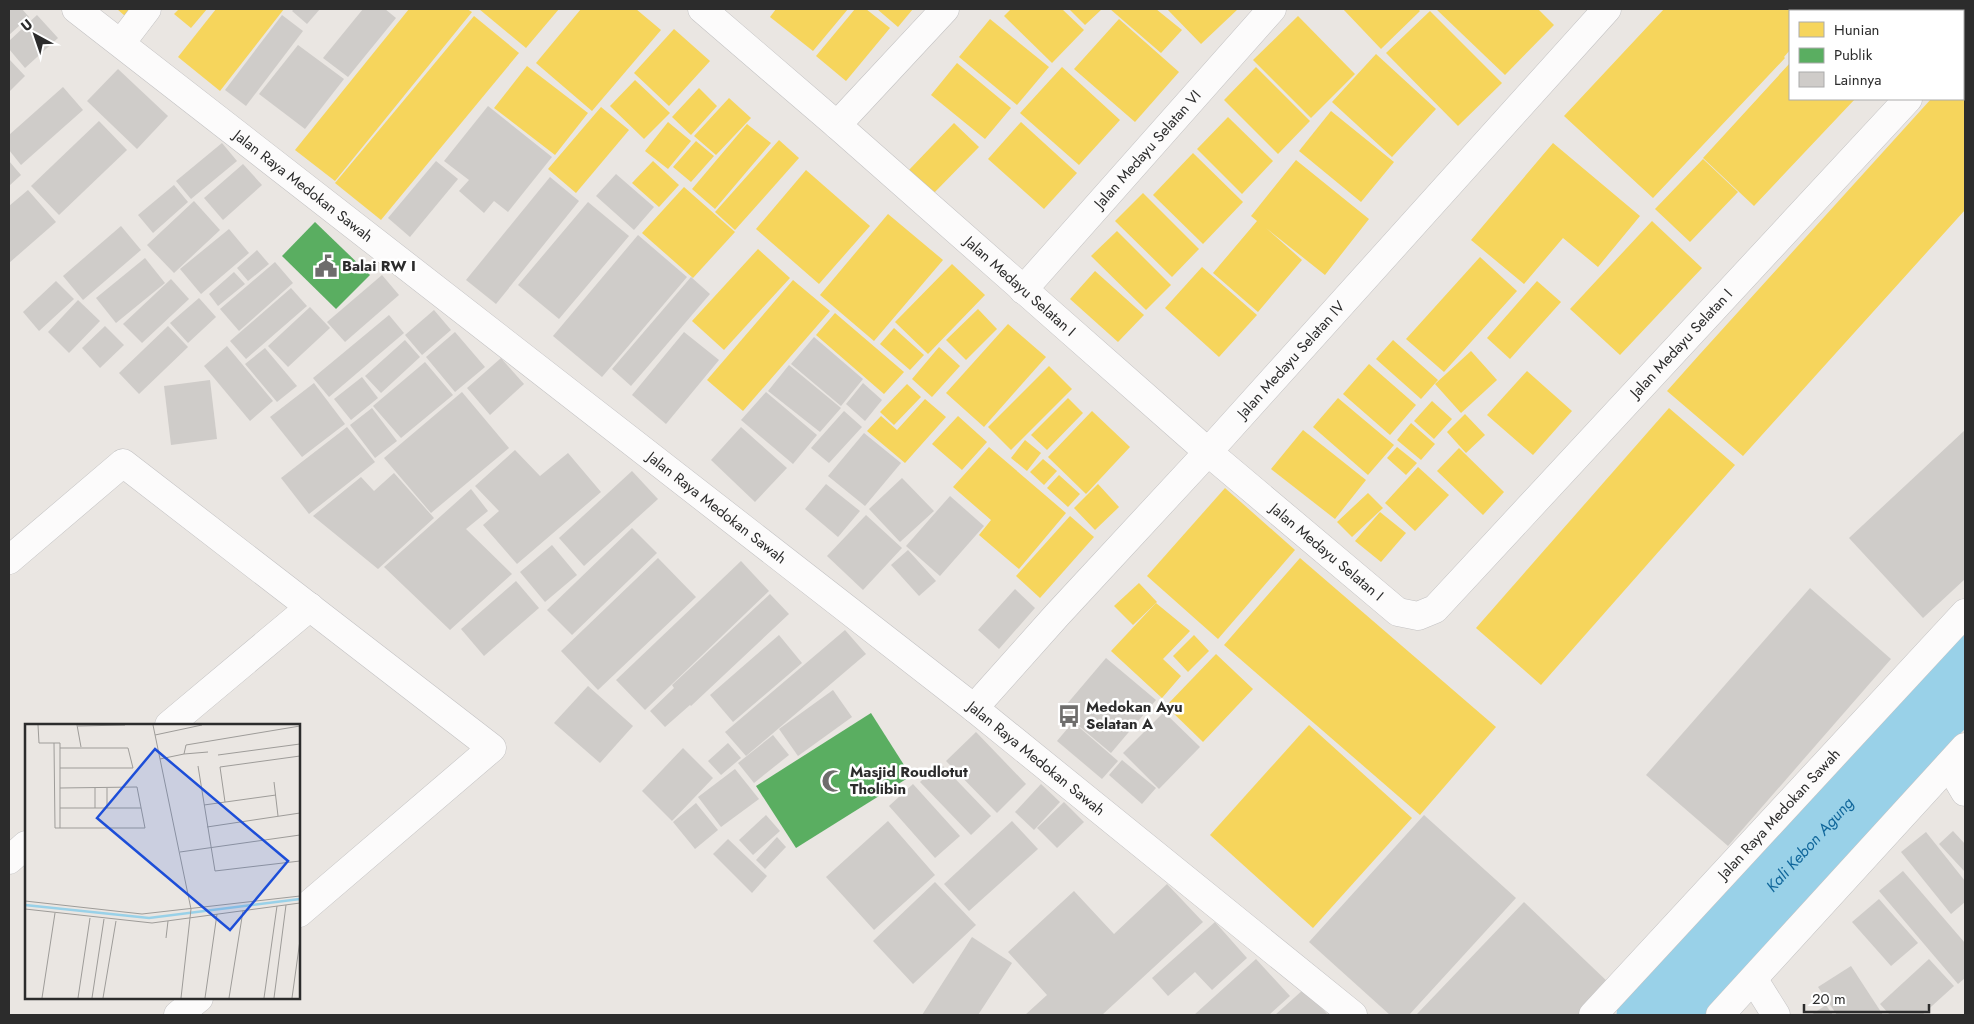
<svg xmlns="http://www.w3.org/2000/svg" width="1974" height="1024" font-family="Jost,sans-serif">
<style>
.homes{fill:#f6d55c}
.public{fill:#5aae61}
.lines{fill:none;stroke-linecap:round;stroke-linejoin:round}
.river{stroke:#99d1e8;stroke-width:75}
.building{fill:#cfccc9}
.street-casing{stroke:#c3c2c3;stroke-width:29}
.secondary-casing{stroke:#c3c2c3;stroke-width:29}
.street{stroke:#fcfbfb;stroke-width:28}
.secondary{stroke:#fcfbfb;stroke-width:28}
.labels{text-anchor:middle;dominant-baseline:central;stroke-width:5;stroke-linejoin:round;paint-order:stroke}
.street-label{font-size:15px;fill:#2c2c2c;stroke:#fff}
.poi-label{font-size:15px;font-weight:bold;fill:#2c2c2c;stroke:#fff;text-anchor:start}
.water-label{font-size:16px;font-style:italic;fill:#11679b;stroke:#fff}
.inset-river{fill:none;stroke:#99d1e8;stroke-width:2.5}
.inset-road{fill:none;stroke:#9e9c99;stroke-width:1}
.view{fill:#1d4ed8;fill-opacity:0.15;stroke:#1d4ed8;stroke-width:2.5}
.inset-edge{fill:none;stroke:#2c2c2c;stroke-width:2.5}
</style>
<rect width="100%" height="100%" fill="#eae6e2"/>
<g class="homes">
<polygon points="117,9 131,9 125,16"/>
<polygon points="179,9 207,9 191,28 174,14"/>
<polygon points="216,9 284,9 220,91 178,57"/>
<polygon points="409,9 467,9 472,12 335,181 295,150"/>
<polygon points="479,9 559,9 526,48"/>
<polygon points="581,9 636,9 661,30 592,111 536,63"/>
<polygon points="776,9 848,9 813,51 770,17"/>
<polygon points="855,9 866,9 890,28 846,81 816,56"/>
<polygon points="877,9 913,9 898,27"/>
<polygon points="1011,9 1062,9 1084,30 1052,63 1004,16"/>
<polygon points="1069,9 1102,9 1085,25"/>
<polygon points="1110,9 1156,9 1182,30 1161,53"/>
<polygon points="1167,9 1238,9 1201,44"/>
<polygon points="1343,9 1418,9 1420,11 1381,49"/>
<polygon points="1436,9 1538,9 1554,25 1505,75"/>
<polygon points="1664,9 1828,9 1826,11 1790,11 1790,50 1784,57 1785,58 1653,198 1564,116"/>
<polygon points="1838,9 1856,9 1858,11 1835,11"/>
<polygon points="1858,9 1912,9 1909,11 1861,11"/>
<polygon points="1430,11 1502,83 1458,126 1386,53"/>
<polygon points="474,16 519,53 381,220 335,183"/>
<polygon points="1298,16 1355,74 1311,118 1253,60"/>
<polygon points="990,19 1049,67 1017,105 959,57"/>
<polygon points="1119,19 1179,72 1135,122 1074,69"/>
<polygon points="674,29 710,61 669,106 634,73"/>
<polygon points="1376,54 1436,109 1392,157 1332,102"/>
<polygon points="1965,62 1965,210 1743,456 1667,391 1700,354 1931,99 1963,99 1963,64"/>
<polygon points="957,63 1011,108 985,139 931,95"/>
<polygon points="1790,63 1790,99 1855,99 1754,206 1703,158"/>
<polygon points="527,66 588,113 555,155 494,108"/>
<polygon points="1062,67 1120,120 1079,165 1020,113"/>
<polygon points="1256,67 1310,121 1278,154 1224,100"/>
<polygon points="635,80 670,113 644,139 610,106"/>
<polygon points="699,88 717,106 691,135 672,117"/>
<polygon points="729,98 751,118 716,155 694,136"/>
<polygon points="601,107 629,130 576,193 548,169"/>
<polygon points="1331,111 1394,162 1361,202 1299,151"/>
<polygon points="1228,117 1273,161 1242,194 1197,149"/>
<polygon points="668,122 691,141 668,169 645,151"/>
<polygon points="1021,122 1077,173 1044,209 988,159"/>
<polygon points="954,123 979,147 932,195 908,171"/>
<polygon points="747,124 771,143 715,209 692,189"/>
<polygon points="779,140 799,158 735,230 715,212"/>
<polygon points="696,141 714,156 691,182 673,167"/>
<polygon points="1553,143 1640,216 1598,267 1563,238 1524,284 1471,240"/>
<polygon points="1193,153 1243,202 1203,244 1153,195"/>
<polygon points="1703,159 1738,192 1690,242 1655,209"/>
<polygon points="1296,160 1369,219 1325,275 1266,228 1302,260 1258,312 1213,273 1257,221 1251,216"/>
<polygon points="653,161 679,185 659,207 632,183"/>
<polygon points="806,170 870,226 819,284 756,229"/>
<polygon points="684,187 735,232 693,278 642,233"/>
<polygon points="1143,193 1199,249 1172,277 1115,221"/>
<polygon points="888,214 943,260 874,341 820,295"/>
<polygon points="1652,221 1702,268 1620,355 1570,309"/>
<polygon points="1117,231 1171,285 1146,310 1091,256"/>
<polygon points="758,249 790,278 724,350 692,321"/>
<polygon points="1480,257 1517,291 1444,372 1406,339"/>
<polygon points="952,264 985,295 928,354 895,322"/>
<polygon points="1202,267 1257,315 1219,357 1165,308"/>
<polygon points="1095,271 1144,315 1118,342 1070,299"/>
<polygon points="793,280 830,311 743,411 707,380"/>
<polygon points="1537,281 1561,302 1510,359 1487,338"/>
<polygon points="978,309 997,329 966,360 946,340"/>
<polygon points="835,313 904,372 884,394 816,335"/>
<polygon points="1008,324 1046,357 984,427 946,393"/>
<polygon points="894,328 924,355 910,370 880,344"/>
<polygon points="1393,340 1438,380 1421,399 1376,359"/>
<polygon points="939,347 960,366 932,397 912,379"/>
<polygon points="1471,351 1497,380 1461,413 1435,384"/>
<polygon points="1369,364 1416,405 1390,435 1343,394"/>
<polygon points="1049,366 1072,389 1011,450 988,427"/>
<polygon points="1527,371 1572,411 1533,455 1487,415"/>
<polygon points="907,384 921,397 894,425 880,412"/>
<polygon points="1068,398 1083,413 1047,450 1031,435"/>
<polygon points="1338,398 1394,445 1368,475 1313,427"/>
<polygon points="925,399 946,417 905,463 867,431 881,416 897,430"/>
<polygon points="1432,401 1452,419 1434,439 1414,421"/>
<polygon points="1669,408 1735,465 1541,685 1476,628"/>
<polygon points="1092,411 1130,447 1086,494 1048,457"/>
<polygon points="1465,414 1485,435 1466,453 1447,432"/>
<polygon points="958,416 987,442 962,470 932,444"/>
<polygon points="1411,423 1435,444 1421,460 1397,440"/>
<polygon points="1303,430 1366,480 1335,519 1271,469"/>
<polygon points="1025,440 1041,453 1027,471 1011,458"/>
<polygon points="989,447 1066,513 1019,569 979,535 991,520 953,487"/>
<polygon points="1397,447 1417,463 1406,475 1387,458"/>
<polygon points="1459,448 1504,492 1483,515 1437,471"/>
<polygon points="1043,459 1057,471 1044,485 1030,472"/>
<polygon points="1418,467 1449,495 1415,531 1385,503"/>
<polygon points="1059,475 1080,494 1068,507 1047,488"/>
<polygon points="1098,484 1119,507 1095,530 1074,508"/>
<polygon points="1225,488 1295,550 1218,639 1147,576"/>
<polygon points="1368,493 1383,508 1352,537 1337,522"/>
<polygon points="1380,512 1406,533 1381,562 1355,541"/>
<polygon points="1070,516 1094,537 1040,598 1016,576"/>
<polygon points="1300,558 1496,727 1420,815 1224,645"/>
<polygon points="1139,583 1157,602 1133,625 1114,606"/>
<polygon points="1156,603 1190,631 1163,659 1181,676 1162,698 1111,651"/>
<polygon points="1194,635 1209,651 1188,672 1173,656"/>
<polygon points="1216,654 1253,689 1203,742 1166,706"/>
<polygon points="1309,725 1412,818 1313,928 1210,835"/>
</g>
<g class="public">
<polygon points="315,222 370,275 336,309 282,256"/>
<polygon points="871,713 911,776 796,848 756,786"/>
</g>
<g class="lines">
<path class="river" id="s1" d="M1654,1015L1965,673"/>
</g>
<g class="building">
<polygon points="9,9 22,9 29,17 9,35"/>
<polygon points="294,9 320,9 307,24 292,11"/>
<polygon points="363,9 385,9 396,18 348,77 323,58"/>
<polygon points="37,15 58,38 25,68 9,49 9,41"/>
<polygon points="282,15 303,31 246,106 225,90"/>
<polygon points="298,45 344,79 305,129 259,94"/>
<polygon points="9,59 25,76 9,92"/>
<polygon points="118,69 168,116 137,149 87,101"/>
<polygon points="63,87 83,110 21,165 9,150 9,135"/>
<polygon points="488,106 552,157 508,212 494,201 484,213 459,191 469,180 444,161"/>
<polygon points="99,121 127,150 59,215 31,186"/>
<polygon points="222,143 237,161 191,199 176,181"/>
<polygon points="9,161 21,175 9,186"/>
<polygon points="436,161 458,179 410,237 388,218"/>
<polygon points="243,164 262,185 223,220 204,198"/>
<polygon points="616,174 654,207 634,230 596,196"/>
<polygon points="550,177 579,201 496,304 466,280"/>
<polygon points="174,185 188,202 153,233 138,215"/>
<polygon points="28,190 56,222 9,263 9,206"/>
<polygon points="194,201 220,230 174,273 147,245"/>
<polygon points="588,202 629,236 559,319 518,285"/>
<polygon points="121,226 141,250 83,300 63,276"/>
<polygon points="229,229 249,253 201,294 180,269"/>
<polygon points="638,235 687,277 602,377 553,336"/>
<polygon points="257,250 269,264 248,281 237,268"/>
<polygon points="145,258 165,283 116,323 96,298"/>
<polygon points="275,262 293,283 239,331 220,309"/>
<polygon points="234,272 245,284 218,306 209,294"/>
<polygon points="382,275 399,295 345,342 327,322"/>
<polygon points="691,277 710,294 631,386 612,369"/>
<polygon points="171,279 189,299 142,343 123,324"/>
<polygon points="56,281 74,299 39,331 23,312"/>
<polygon points="291,288 307,306 246,359 230,341"/>
<polygon points="199,298 216,317 188,343 170,323"/>
<polygon points="78,300 100,321 69,353 48,332"/>
<polygon points="310,307 330,328 288,367 268,346"/>
<polygon points="434,310 451,330 422,355 405,335"/>
<polygon points="389,315 404,333 329,397 313,378"/>
<polygon points="105,326 124,345 100,368 82,348"/>
<polygon points="168,326 188,347 139,394 119,373"/>
<polygon points="455,332 485,367 455,392 426,357"/>
<polygon points="684,332 719,360 666,424 632,395"/>
<polygon points="814,337 863,379 841,406 791,364"/>
<polygon points="405,340 420,357 381,393 365,376"/>
<polygon points="227,346 273,401 250,421 204,366"/>
<polygon points="265,348 297,386 277,402 245,364"/>
<polygon points="501,358 524,384 490,415 467,388"/>
<polygon points="425,362 453,395 401,438 373,406"/>
<polygon points="789,365 841,408 820,432 768,391"/>
<polygon points="362,377 378,398 351,420 334,399"/>
<polygon points="210,380 217,439 171,445 164,386"/>
<polygon points="314,383 345,424 302,457 270,417"/>
<polygon points="863,383 882,400 865,421 846,404"/>
<polygon points="462,392 509,448 431,513 384,458"/>
<polygon points="766,392 817,435 793,464 741,420"/>
<polygon points="372,408 397,441 375,458 350,425"/>
<polygon points="844,411 862,427 829,463 811,448"/>
<polygon points="347,427 375,462 309,514 281,478"/>
<polygon points="741,427 787,468 755,502 711,460"/>
<polygon points="1965,430 1965,579 1923,618 1849,538"/>
<polygon points="864,433 901,463 865,506 828,476"/>
<polygon points="515,450 540,476 568,453 601,492 517,564 483,525 499,511 475,486"/>
<polygon points="632,471 658,499 584,566 559,538"/>
<polygon points="394,473 434,518 378,569 313,516 361,477 374,491"/>
<polygon points="902,478 934,511 900,542 869,509"/>
<polygon points="826,484 860,511 838,537 805,509"/>
<polygon points="471,489 488,511 466,529 512,574 450,630 384,567"/>
<polygon points="950,496 984,526 940,576 906,546"/>
<polygon points="866,515 902,548 863,590 827,556"/>
<polygon points="632,528 657,553 572,635 547,610"/>
<polygon points="552,545 577,575 545,602 520,572"/>
<polygon points="908,550 936,581 919,596 891,565"/>
<polygon points="658,558 696,597 598,690 561,651"/>
<polygon points="741,561 769,591 645,710 616,680"/>
<polygon points="516,581 539,608 484,656 461,629"/>
<polygon points="1810,588 1891,659 1728,846 1646,775"/>
<polygon points="1015,589 1035,608 999,649 978,630"/>
<polygon points="770,594 789,614 691,706 690,705 665,727 650,711 674,688 672,685"/>
<polygon points="845,630 866,654 746,756 725,732"/>
<polygon points="779,635 802,663 733,722 710,695"/>
<polygon points="1106,658 1156,700 1111,753 1061,711"/>
<polygon points="588,686 633,726 600,763 554,723"/>
<polygon points="833,690 852,717 798,756 779,729"/>
<polygon points="1164,712 1200,747 1159,789 1123,753"/>
<polygon points="1073,722 1118,761 1102,779 1057,741"/>
<polygon points="976,732 1026,784 997,813 946,761"/>
<polygon points="773,735 789,755 754,783 738,763"/>
<polygon points="728,743 741,758 721,775 708,761"/>
<polygon points="683,748 713,778 672,821 642,791"/>
<polygon points="1122,760 1156,788 1142,804 1109,775"/>
<polygon points="940,763 991,816 971,835 920,782"/>
<polygon points="735,769 759,799 721,827 698,797"/>
<polygon points="913,784 960,836 935,858 889,806"/>
<polygon points="1041,784 1060,802 1034,830 1015,812"/>
<polygon points="1064,802 1084,822 1057,848 1037,828"/>
<polygon points="696,803 718,830 695,849 673,822"/>
<polygon points="766,815 780,831 753,855 739,840"/>
<polygon points="1424,815 1516,898 1409,1015 1390,1015 1309,942"/>
<polygon points="888,821 935,875 874,930 826,877"/>
<polygon points="1012,821 1038,849 969,911 944,884"/>
<polygon points="1953,831 1965,844 1965,872 1939,844"/>
<polygon points="1926,832 1965,881 1965,902 1951,914 1901,852"/>
<polygon points="777,837 786,847 765,869 756,860"/>
<polygon points="728,839 767,876 752,893 713,854"/>
<polygon points="1903,871 1965,943 1965,978 1958,984 1879,891"/>
<polygon points="935,882 976,925 913,984 873,941"/>
<polygon points="1167,884 1203,922 1102,1015 1025,1015 1047,995 1008,952 1074,891 1114,934"/>
<polygon points="1879,899 1918,943 1891,966 1852,922"/>
<polygon points="1524,902 1610,984 1580,1015 1416,1015"/>
<polygon points="1215,922 1247,958 1212,990 1195,972 1168,996 1152,978"/>
<polygon points="972,937 1012,963 978,1015 922,1015"/>
<polygon points="1256,959 1290,996 1269,1015 1194,1015"/>
<polygon points="1929,959 1954,986 1922,1015 1890,1015 1880,1004"/>
<polygon points="1851,966 1883,1015 1837,1015 1818,987"/>
<polygon points="1304,989 1328,1015 1275,1015"/>
<polygon points="1826,1005 1833,1015 1811,1015"/>
</g>
<g class="lines">
<defs>
<g id="street">
<path id="s2" d="M76,9L974,708L1353,1015"/>
<path id="s3" d="M702,9L837,125L1208,452L1398,612L1418,616L1435,609L1908,99"/>
<polyline points="1963,40 1965,37"/>
<polyline points="121,43 147,9"/>
<polyline points="837,125 945,9"/>
<path id="s4" d="M1023,290L1272,9"/>
<polyline points="9,560 123,463 492,748 299,913"/>
<path id="s5" d="M974,708L1057,615L1208,452L1607,9"/>
<polyline points="169,725 310,607"/>
<polyline points="1949,765 1965,792"/>
<polyline points="9,860 26,845"/>
<polyline points="1754,980 1776,1015"/>
<polyline points="178,1015 199,998"/>
</g>
<g id="secondary">
<path id="s6" d="M1593,1015L1965,613"/>
<polyline points="1720,1015 1965,747"/>
</g>
</defs>
<use href="#street" class="street-casing"/>
<use href="#secondary" class="secondary-casing"/>
<use href="#street" class="street"/>
<use href="#secondary" class="secondary"/>
</g>
<defs>
<symbol id="civic-bare" viewBox="-9 -9 18 18"><path d="M-.6-6.5H3V-4.5H.6V-3L4-1V1h2V6H-6V1h2V-1L-.6-3ZM-1.2 2.5V6h2.4V2.5Z" fill="#6e6d6c" stroke="#fff" stroke-width="2.5" paint-order="stroke"/></symbol>
<symbol id="bus-bare" viewBox="-9 -9 18 18"><path d="M-5-6H5V4H4V6H2V4H-2V6H-4V4H-5ZM-3.5-4V0h7V-4ZM-3.5 1.2v1.5H-2V1.2ZM2 1.2v1.5H3.5V1.2Z" fill="#6e6d6c" stroke="#fff" stroke-width="2.5" paint-order="stroke"/></symbol>
<symbol id="mosque-bare" viewBox="-9 -9 18 18"><path d="M3.5-4.9A6 6 0 1 0 3.5 4.9A5 5 0 1 1 3.5-4.9Z" fill="#6e6d6c" stroke="#fff" stroke-width="2.5" paint-order="stroke"/></symbol>
</defs>
<g fill-rule="evenodd">
<use href="#civic-bare" x="310" y="250" width="32" height="32"/>
<use href="#bus-bare" x="1053" y="700" width="32" height="32"/>
<use href="#mosque-bare" x="817" y="765" width="32" height="32"/>
</g>
<g class="labels">
<g class="street-label">
<text stroke="none"><textPath href="#s4" startOffset="188">Jalan Medayu Selatan VI</textPath></text>
<text stroke="none"><textPath href="#s2" startOffset="288">Jalan Raya Medokan Sawah</textPath></text>
<text stroke="none"><textPath href="#s3" startOffset="422">Jalan Medayu Selatan I</textPath></text>
<text stroke="none"><textPath href="#s3" startOffset="1322">Jalan Medayu Selatan I</textPath></text>
<text stroke="none"><textPath href="#s5" startOffset="471">Jalan Medayu Selatan IV</textPath></text>
<text stroke="none"><textPath href="#s2" startOffset="812">Jalan Raya Medokan Sawah</textPath></text>
<text stroke="none"><textPath href="#s3" startOffset="828">Jalan Medayu Selatan I</textPath></text>
<text stroke="none"><textPath href="#s2" startOffset="1218">Jalan Raya Medokan Sawah</textPath></text>
<text stroke="none"><textPath href="#s6" startOffset="274">Jalan Raya Medokan Sawah</textPath></text>
</g>
<g class="poi-label">
<text x="342" y="266">Balai RW I</text>
<text x="1086" y="707">Medokan Ayu<tspan x="1086" dy="17">Selatan A</tspan></text>
<text x="850" y="772">Masjid Roudlotut<tspan x="850" dy="17">Tholibin</tspan></text>
</g>
<g class="water-label">
<text stroke="none"><textPath href="#s1" startOffset="231">Kali Kebon Agung</textPath></text>
</g>
</g>
<g transform="translate(25 724)">
<rect width="275" height="275" fill="#eae6e2"/>
<path class="inset-river" d="M0,181L124,194L275,175"/>
<path class="inset-road" d="M13,1L14,19H35V104H30L29,19M52,1L56,23M128,1L166,185L156,274M53,2L100,1M130,11L177,1M35,24H103L108,44H35M159,30L183,28M193,31L275,20M135,35L159,30L161,21L275,2M173,42L190,147L275,137M249,58L253,92M35,64L112,63L120,104H35M70,64V84M82,64V84M200,78L195,43L275,32M179,81L251,71M35,84H116M182,103L275,89M155,128L275,111M0,177L117,190L275,172M0,185L127,199L275,179M141,214L143,197M17,274L30,189M53,274L65,194M67,274L79,195M78,274L91,197M180,274L192,190M204,274L218,187M239,274L252,182M249,274L261,181M267,274L275,216"/>
<path class="view" d="M130,25L263,137L205,206L72,94Z"/>
<rect width="275" height="275" class="inset-edge"/>
</g>
<rect width="1974" height="1024" fill="none" stroke="#2c2c2c" stroke-width="20"/>
<rect x="1789" y="10" width="175" height="90" fill="#ffffff" stroke="#ababab"/>
<rect x="1799" y="22" width="25" height="15" fill="#f6d55c" stroke="#ababab"/>
<text x="1834" y="35" font-size="15" fill="#2c2c2c">Hunian</text>
<rect x="1799" y="48" width="25" height="15" fill="#5aae61" stroke="#ababab"/>
<text x="1834" y="60" font-size="15" fill="#2c2c2c">Publik</text>
<rect x="1799" y="72" width="25" height="15" fill="#cfccc9" stroke="#ababab"/>
<text x="1834" y="85" font-size="15" fill="#2c2c2c">Lainnya</text>
<g transform="translate(35 35) rotate(320)" stroke="#ffffff" stroke-width="4" paint-order="stroke">
<path d="M0-4L9 19L0 12L-9 19Z" fill="#2c2c2c"/>
<text y="-8" font-size="14" font-weight="bold" text-anchor="middle" fill="#2c2c2c">U</text>
</g>
<path d="M1804 1004v8h125v-8" fill="none" stroke="#2c2c2c" stroke-width="2.5"/>
<text x="1812" y="1004" font-size="15" fill="#2c2c2c" stroke="#ffffff" stroke-width="4" paint-order="stroke">20 m</text>
</svg>
